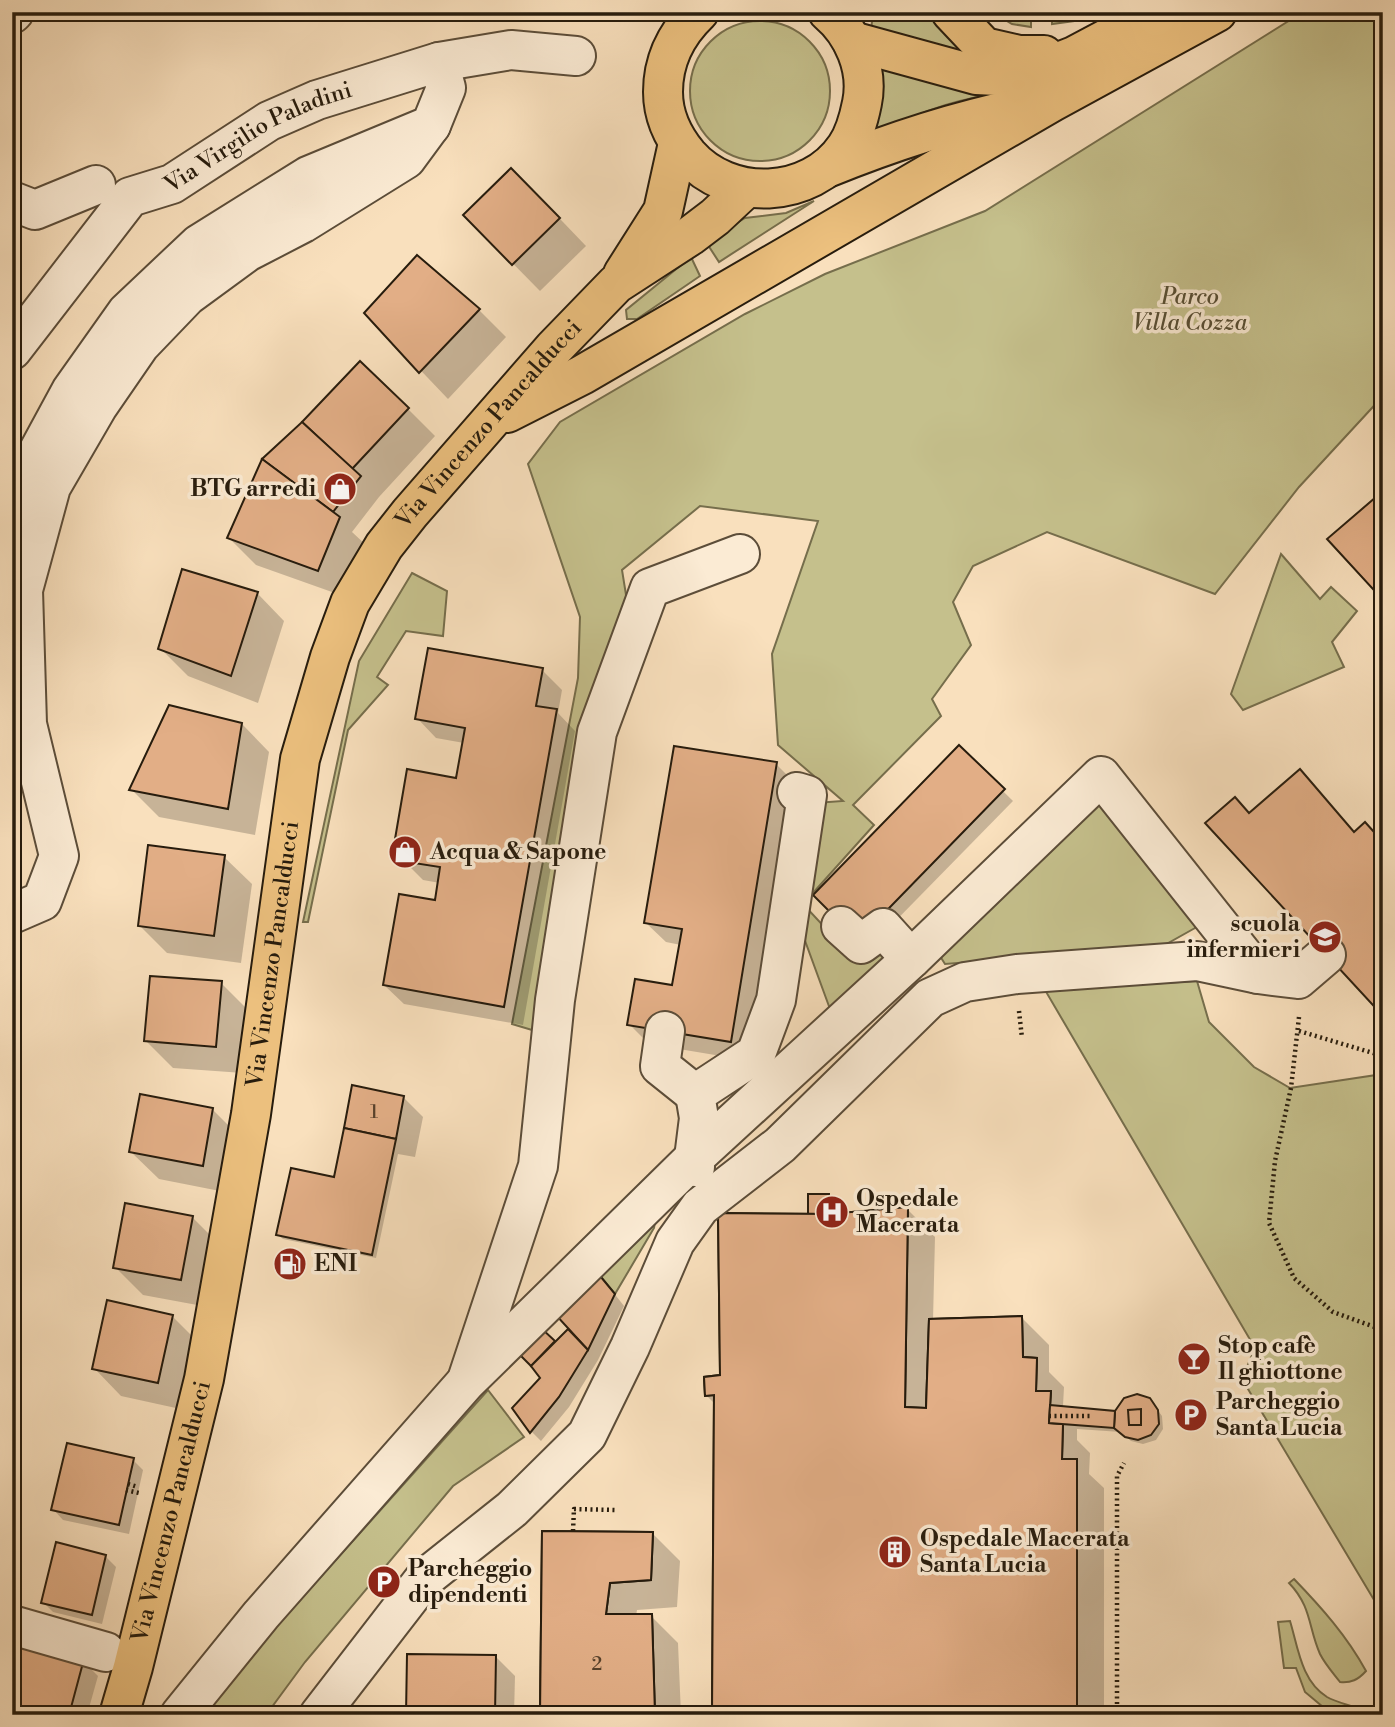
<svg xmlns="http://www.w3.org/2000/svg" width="1395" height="1727" font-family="'Libre Bodoni',serif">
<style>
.green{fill:#c5c08c;stroke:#766e4c;stroke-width:2}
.shadow{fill:#0003}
.building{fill:#e2ae86;stroke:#271c0d;stroke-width:2}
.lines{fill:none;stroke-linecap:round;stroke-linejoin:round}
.minor-casing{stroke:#5c4d39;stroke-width:42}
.major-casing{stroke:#271c0d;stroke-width:42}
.path{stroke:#271c0d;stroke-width:4.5;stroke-dasharray:2 3.5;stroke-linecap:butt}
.minor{stroke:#fbebd4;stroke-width:38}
.major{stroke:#ecc07e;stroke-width:38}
.labels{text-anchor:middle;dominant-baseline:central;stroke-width:7;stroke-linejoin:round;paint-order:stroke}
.number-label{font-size:19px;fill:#56402b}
.street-label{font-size:23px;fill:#271c0d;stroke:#fbebd4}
.park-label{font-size:23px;font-style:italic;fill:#564d33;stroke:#fbebd4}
.poi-label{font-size:23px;font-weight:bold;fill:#271c0d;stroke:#fbebd4;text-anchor:start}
</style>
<rect width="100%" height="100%" fill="#f9e0bd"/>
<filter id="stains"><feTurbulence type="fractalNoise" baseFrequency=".00286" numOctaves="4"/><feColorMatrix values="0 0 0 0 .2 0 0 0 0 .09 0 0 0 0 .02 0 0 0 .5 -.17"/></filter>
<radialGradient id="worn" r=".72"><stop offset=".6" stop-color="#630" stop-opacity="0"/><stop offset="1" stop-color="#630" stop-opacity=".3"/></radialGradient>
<g class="green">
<polygon points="873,12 937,12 965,56 871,31"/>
<polygon points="992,12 1031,12 1031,27 1012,24"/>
<polygon points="1052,12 1105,12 1089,19 1052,24"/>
<polygon points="1303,12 1383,12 1383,396 1299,487 1215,594 1047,532 973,566 953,602 971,645 932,699 941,716 853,805 874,825 803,904 854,959 886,938 889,964 830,1009 796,916 802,804 843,801 778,745 772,654 818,521 700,506 622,570 631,626 542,1033 512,1024 578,678 580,617 528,464 560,422 745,314 825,274 985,211"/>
<circle cx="760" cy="91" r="70"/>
<path d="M879,62L1015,89C963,99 927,107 880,133L872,129Z"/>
<polygon points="814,201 719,262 706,242 745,218 786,213"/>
<polygon points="691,257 700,276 637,319 627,319 626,310"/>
<polygon points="1281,554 1320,599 1331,587 1357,611 1332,642 1344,667 1243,710 1231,694"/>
<polygon points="412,573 447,591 443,636 406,631 377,677 388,685 348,730 308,922 303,922 359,661"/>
<polygon points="1099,799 1195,909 1195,928 1161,947 945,964 933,945"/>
<polygon points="1197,981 1209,1022 1254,1067 1290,1088 1383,1074 1383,1615 1242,1379 1255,1348 1045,990"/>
<polygon points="655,1222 654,1228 615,1294 596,1271"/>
<polygon points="488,1390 524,1437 453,1486 305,1662 266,1715 197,1715"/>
<path d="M1294,1579C1321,1607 1347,1636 1366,1671C1358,1680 1351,1683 1340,1682C1333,1673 1325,1664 1320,1654C1308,1627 1312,1607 1289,1583Z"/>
<path d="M1290,1621C1298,1647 1301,1681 1327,1697C1336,1702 1349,1705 1359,1709L1358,1715H1323V1707L1305,1692L1296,1668H1284L1278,1622Z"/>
</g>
<g class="shadow">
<polygon points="539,197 586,246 540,291 465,215"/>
<polygon points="479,310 506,337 448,399 366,313"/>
<polygon points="408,409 435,436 379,497 352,532 367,546 346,597 256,565 229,538"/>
<polygon points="257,593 284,621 258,703 188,676 160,648"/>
<polygon points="542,670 562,690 558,713 575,731 523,1025 404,1004 384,985 436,902 440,883 423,880 403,860 405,848 396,839 457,780 464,743 436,738 417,718"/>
<polygon points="242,724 269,752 255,835 159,817 132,790"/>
<polygon points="959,748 1013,801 869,948"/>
<polygon points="776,764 796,784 751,1061 649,1044 629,1024 673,987 681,945 666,942 646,923"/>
<polygon points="1300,771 1319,791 1355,833 1250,815"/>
<polygon points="224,857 252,884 241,963 167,953 139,925"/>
<polygon points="221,983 248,1010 243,1073 173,1068 146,1041"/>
<polygon points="403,1097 423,1117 415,1157 398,1154 376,1258 283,1239 278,1235 335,1179"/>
<polygon points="213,1110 240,1137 230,1193 159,1179 131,1152"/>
<polygon points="828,1196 843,1211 843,1215 907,1209 935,1237 933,1321 1022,1318 1049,1345 1049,1372 1064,1387 1063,1406 1065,1408 1116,1413 1154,1405 1162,1416 1163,1429 1156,1440 1143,1444 1131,1441 1121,1432 1077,1429 1077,1440 1090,1453 1089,1474 1104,1488 1104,1715 714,1715 716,1405 706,1395 722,1377 809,1216"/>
<polygon points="192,1217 220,1245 208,1307 143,1295 115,1267"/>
<polygon points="606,1283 624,1306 598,1360 569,1407 541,1441 531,1431 542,1378 520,1352 541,1331 555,1344 570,1329"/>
<polygon points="172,1316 200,1344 185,1410 121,1396 94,1368"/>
<polygon points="133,1460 143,1470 129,1534 63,1520 53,1509"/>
<polygon points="543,1532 653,1534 680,1561 677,1607 637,1610 636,1616 651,1616 678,1643 681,1715 542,1715"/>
<polygon points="106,1557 116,1567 102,1624 53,1612 43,1602"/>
<polygon points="495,1656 515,1676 514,1715 408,1715"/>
<polygon points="83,1661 98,1676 87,1715 12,1715"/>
</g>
<g class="building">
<polygon points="511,168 560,218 512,265 463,215"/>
<polygon points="417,255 480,309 419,373 364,313"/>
<polygon points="360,361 409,408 352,469 302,422"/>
<polygon points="302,422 361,476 333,512 262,459"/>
<polygon points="262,459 340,517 318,571 227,538"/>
<polygon points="1383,491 1383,600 1327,539"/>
<polygon points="182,569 258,592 231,676 158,649"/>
<polygon points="428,648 543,668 536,706 557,709 504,1007 383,985 399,894 435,900 440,867 401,861 405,841 395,839 407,769 456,778 465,728 415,719"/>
<polygon points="169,705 242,723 228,809 129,790"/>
<polygon points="959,745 1005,789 858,940 813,895"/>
<polygon points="674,746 777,762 731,1042 627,1025 635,979 672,985 682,929 644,923"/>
<polygon points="1300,769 1354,832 1365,822 1383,842 1383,1016 1205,823 1235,797 1249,813"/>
<polygon points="148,845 225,855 214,936 138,926"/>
<polygon points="150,976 222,981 216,1047 144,1041"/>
<polygon points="352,1085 404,1096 396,1139 344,1128"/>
<polygon points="140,1094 213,1108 203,1166 129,1152"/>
<polygon points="344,1128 396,1139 372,1255 276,1235 291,1168 334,1177"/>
<rect x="808" y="1194" width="21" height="20"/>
<polygon points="125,1203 193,1216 181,1280 113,1268"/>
<polygon points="908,1207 905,1407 926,1408 929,1319 1022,1316 1023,1357 1037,1358 1036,1391 1051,1391 1049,1423 1063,1424 1062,1459 1077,1459 1077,1715 712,1715 714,1395 705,1396 704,1377 720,1375 718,1213 829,1214"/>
<polygon points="908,1207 905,1407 926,1408 929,1319 1022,1316 1023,1357 1037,1358 1036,1391 1051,1391 1049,1423 1063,1424 1062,1459 1077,1459 1077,1715 712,1715 714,1395 705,1396 704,1377 720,1375 718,1213 829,1214"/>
<polygon points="596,1271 615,1294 588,1350 555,1314"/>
<polygon points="107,1300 173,1315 158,1383 92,1369"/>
<polygon points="541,1328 555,1341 531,1366 517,1352"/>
<polygon points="568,1329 588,1350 559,1397 530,1433 512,1408 540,1378 531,1366"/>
<polygon points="1137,1394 1150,1398 1158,1410 1159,1424 1151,1435 1138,1440 1125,1437 1114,1428 1115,1411 1124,1398"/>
<polygon points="1050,1405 1115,1411 1114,1428 1049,1423"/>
<polygon points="1141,1409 1141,1425 1129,1425 1128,1410"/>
<polygon points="67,1443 134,1458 119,1525 51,1510"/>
<polygon points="542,1531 653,1532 651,1580 610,1583 606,1614 652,1614 655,1715 540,1715"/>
<polygon points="542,1531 653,1532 651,1580 610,1583 606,1614 652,1614 655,1715 540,1715"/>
<polygon points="56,1542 106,1555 92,1615 41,1603"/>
<polygon points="12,1640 84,1659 69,1715 12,1715"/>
<polygon points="407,1654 496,1655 495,1715 406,1715"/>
</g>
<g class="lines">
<defs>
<g id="minor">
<polyline points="12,14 14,12"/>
<polyline points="12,201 35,210 96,185"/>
<path id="s1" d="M12,350L130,197L172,184L269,121L317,100L439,62L511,50L576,56"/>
<polyline points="12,523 26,474 71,391 127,312 199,244 308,176 431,125 446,88 439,62"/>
<polyline points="12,914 42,901 59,856 27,724 23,590 51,487 98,406 140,345 187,296 247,252 303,223 406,159 431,125"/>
<polyline points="841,926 861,944 883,928 911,959"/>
<polyline points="665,1031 660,1066 695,1094"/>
<polyline points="695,1167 694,1158 699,1118 695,1094 756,1054 776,1000 807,795 797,792"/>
<polyline points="468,1377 538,1166 555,1000 597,732 650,588 740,554"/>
<polyline points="12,1625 106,1652"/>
<polyline points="180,1715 261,1615 466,1382 694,1158 911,959 1101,776 1258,974 1298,979 1326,955"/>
<polyline points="319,1715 424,1579 512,1509 587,1435 630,1347 675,1242 700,1207 780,1145 930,998 965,982 1017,974 1197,961 1258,974"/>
</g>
<g id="major">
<path d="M699,12C676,34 663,60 663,92C663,116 673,137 688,155C729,202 810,200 846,147C855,134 859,118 862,103C869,69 853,33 828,12"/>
<polyline points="951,12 984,47 1019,55 1044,55"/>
<polyline points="852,41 976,75 1020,77 1074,56 1157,12"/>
<path d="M827,168C891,142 951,122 1019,108"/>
<polyline points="623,274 663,211 678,143"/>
<polyline points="507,413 582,375 1052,102 1217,12"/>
<path id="s2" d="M119,1715L133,1667L204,1379L251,1114L300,759L330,657L350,603L384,546L410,513L554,348L616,284L690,236L715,217L746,188"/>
</g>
</defs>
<use href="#minor" class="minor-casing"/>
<use href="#major" class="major-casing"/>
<g class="path">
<polyline points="1019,1011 1022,1038"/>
<polyline points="1299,1017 1291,1088 1275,1161 1269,1223 1294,1278 1333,1312 1383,1330"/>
<polyline points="1299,1031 1383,1056"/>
<polyline points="1049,1416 1093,1416"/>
<polyline points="128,1484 138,1487"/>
<polyline points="126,1490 139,1493"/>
<polyline points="573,1531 574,1509 615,1510"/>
<polyline points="1117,1715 1117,1476 1124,1463"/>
</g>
<use href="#minor" class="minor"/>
<use href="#major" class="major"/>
</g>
<defs>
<symbol id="shop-disc" viewBox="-11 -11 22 22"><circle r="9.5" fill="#8f2418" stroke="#fbebd4"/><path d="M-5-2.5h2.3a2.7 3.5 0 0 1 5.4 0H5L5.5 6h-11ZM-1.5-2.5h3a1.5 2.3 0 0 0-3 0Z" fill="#fff"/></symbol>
<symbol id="school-disc" viewBox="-11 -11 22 22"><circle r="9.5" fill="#8f2418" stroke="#fbebd4"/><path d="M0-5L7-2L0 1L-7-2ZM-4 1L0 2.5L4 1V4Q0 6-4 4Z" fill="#fff"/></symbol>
<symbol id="hospital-disc" viewBox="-11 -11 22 22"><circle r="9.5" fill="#8f2418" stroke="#fbebd4"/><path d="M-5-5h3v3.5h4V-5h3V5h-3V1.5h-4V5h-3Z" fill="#fff"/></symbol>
<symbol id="fuel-disc" viewBox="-11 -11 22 22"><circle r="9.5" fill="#8f2418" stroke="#fbebd4"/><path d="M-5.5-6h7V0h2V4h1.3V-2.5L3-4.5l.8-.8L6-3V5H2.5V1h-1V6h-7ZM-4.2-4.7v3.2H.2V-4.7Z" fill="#fff"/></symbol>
<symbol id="bar-disc" viewBox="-11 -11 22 22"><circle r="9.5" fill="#8f2418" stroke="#fbebd4"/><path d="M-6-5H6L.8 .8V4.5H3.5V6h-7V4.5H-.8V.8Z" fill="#fff"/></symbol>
<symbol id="parking-disc" viewBox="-11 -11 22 22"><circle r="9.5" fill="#8f2418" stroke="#fbebd4"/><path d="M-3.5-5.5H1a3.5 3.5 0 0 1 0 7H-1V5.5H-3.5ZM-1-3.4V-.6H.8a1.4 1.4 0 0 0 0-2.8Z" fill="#fff"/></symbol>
<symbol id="building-disc" viewBox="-11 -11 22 22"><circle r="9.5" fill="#8f2418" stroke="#fbebd4"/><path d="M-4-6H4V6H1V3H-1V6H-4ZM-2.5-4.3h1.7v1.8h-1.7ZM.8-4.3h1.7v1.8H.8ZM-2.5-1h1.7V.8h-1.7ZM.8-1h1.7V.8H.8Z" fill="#fff"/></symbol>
</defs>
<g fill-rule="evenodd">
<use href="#shop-disc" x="321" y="470" width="38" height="38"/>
<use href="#shop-disc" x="386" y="833" width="38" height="38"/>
<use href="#school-disc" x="1306" y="918" width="38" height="38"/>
<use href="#hospital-disc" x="813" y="1193" width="38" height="38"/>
<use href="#fuel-disc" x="271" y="1245" width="38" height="38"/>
<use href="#bar-disc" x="1175" y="1340" width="38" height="38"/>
<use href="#parking-disc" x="1172" y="1396" width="38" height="38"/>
<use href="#building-disc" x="876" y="1533" width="38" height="38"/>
<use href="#parking-disc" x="365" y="1563" width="38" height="38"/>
</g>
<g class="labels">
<g class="number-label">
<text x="374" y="1112">1</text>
<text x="597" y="1664">2</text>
</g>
<g class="street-label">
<text stroke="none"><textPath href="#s1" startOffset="336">Via Virgilio Paladini</textPath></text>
<text stroke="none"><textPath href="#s2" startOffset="1365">Via Vincenzo Pancalducci</textPath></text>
<text stroke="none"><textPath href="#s2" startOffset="777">Via Vincenzo Pancalducci</textPath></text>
<text stroke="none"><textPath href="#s2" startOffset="210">Via Vincenzo Pancalducci</textPath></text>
</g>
<g class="park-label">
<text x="1190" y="297">Parco<tspan x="1190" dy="26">Villa Cozza</tspan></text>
</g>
<g class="poi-label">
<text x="316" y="489" text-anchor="end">BTG arredi</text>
<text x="430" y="852">Acqua &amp; Sapone</text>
<text x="1300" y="924" text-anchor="end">scuola<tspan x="1300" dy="26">infermieri</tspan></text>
<text x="856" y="1199">Ospedale<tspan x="856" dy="26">Macerata</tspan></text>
<text x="314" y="1264">ENI</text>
<text x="1218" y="1346">Stop cafè<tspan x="1218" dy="26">Il ghiottone</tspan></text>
<text x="1216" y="1402">Parcheggio<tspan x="1216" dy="26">Santa Lucia</tspan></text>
<text x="920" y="1539">Ospedale Macerata<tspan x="920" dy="26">Santa Lucia</tspan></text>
<text x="408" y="1569">Parcheggio<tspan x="408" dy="26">dipendenti</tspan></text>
</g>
</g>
<rect width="1395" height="1727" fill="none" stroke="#f9e0bd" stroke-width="42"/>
<rect x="14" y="14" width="1367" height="1699" fill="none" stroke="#271c0d" stroke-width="3.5"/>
<rect x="21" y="21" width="1353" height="1685" fill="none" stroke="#271c0d" stroke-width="2"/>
<rect width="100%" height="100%" filter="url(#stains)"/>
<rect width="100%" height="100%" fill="url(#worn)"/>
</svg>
